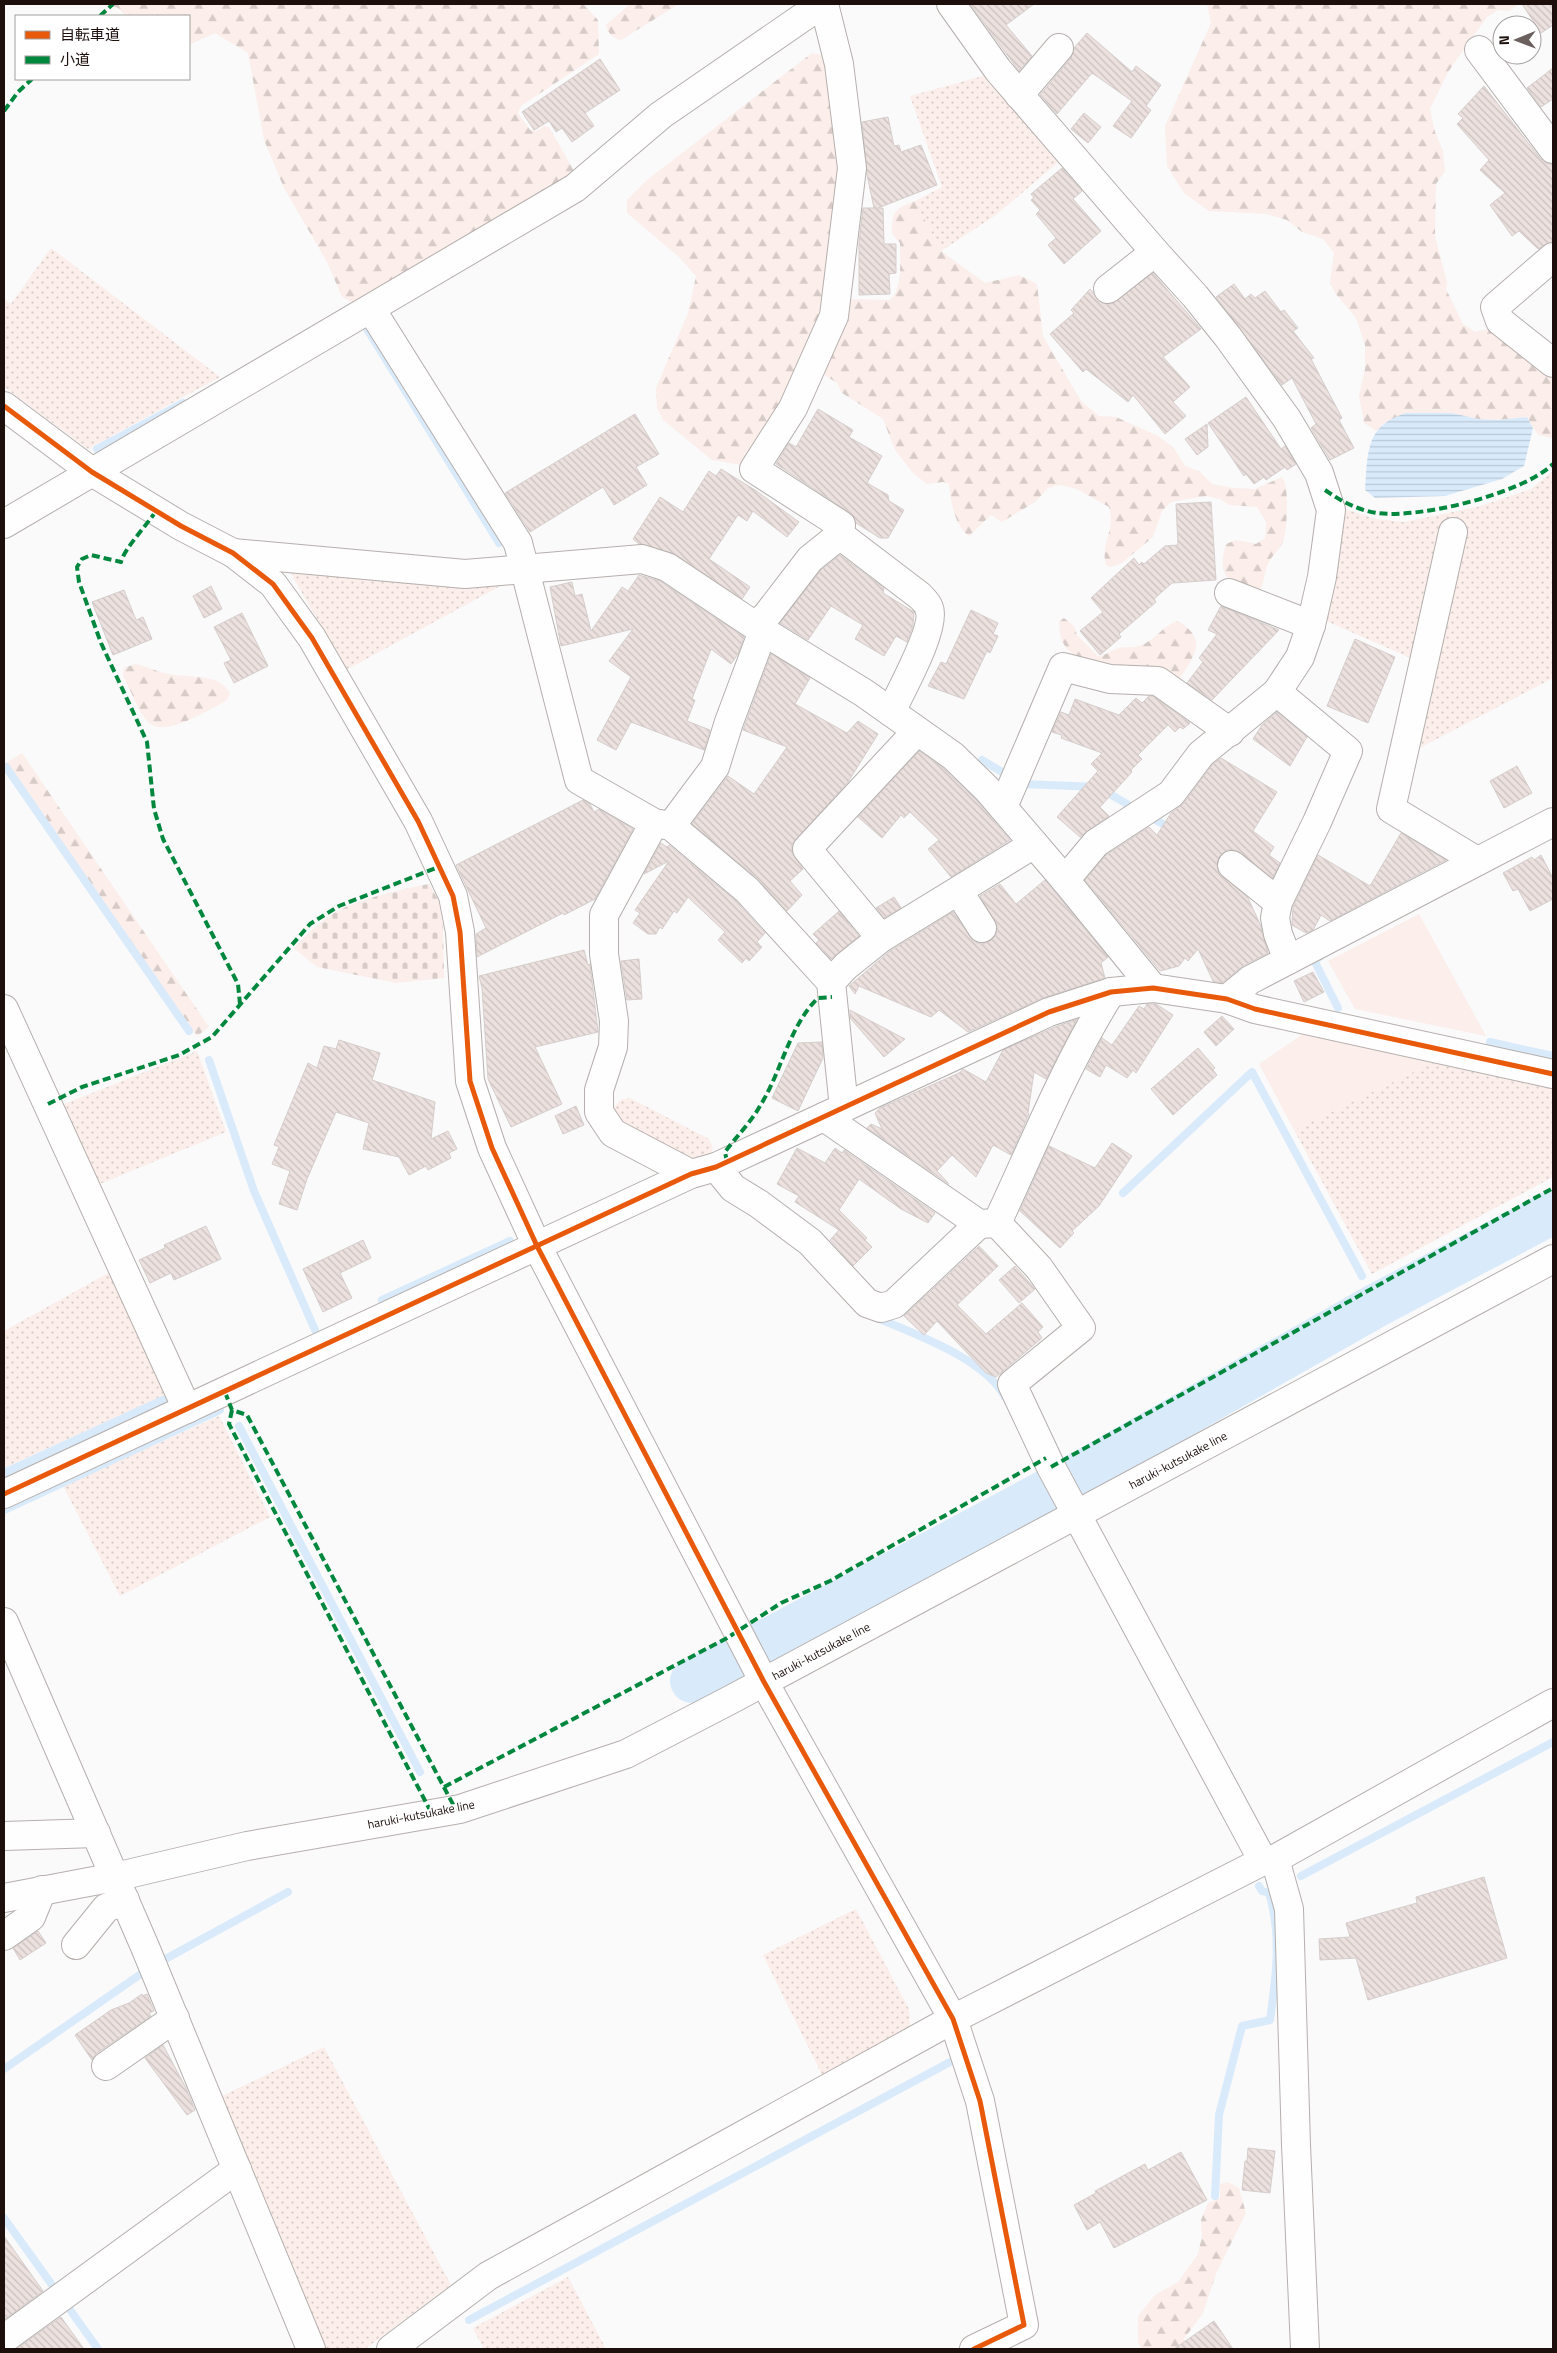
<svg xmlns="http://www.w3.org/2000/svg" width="1557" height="2353" font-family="'Titillium Web','Noto Sans JP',sans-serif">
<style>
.grass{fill:url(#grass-dots)}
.forest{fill:url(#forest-firs)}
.cemetery{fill:url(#cemetery-stones)}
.park{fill:#fbeeeb}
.water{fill:url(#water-rules)}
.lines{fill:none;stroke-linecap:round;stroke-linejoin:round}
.stream{stroke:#d9eafb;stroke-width:8}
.river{stroke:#d9eafb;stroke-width:44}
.building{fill:url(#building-back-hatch);stroke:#d5cecc}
.minor-casing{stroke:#b5afad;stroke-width:30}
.major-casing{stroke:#b5afad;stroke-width:30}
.minor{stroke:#fefefe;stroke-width:28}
.major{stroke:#fefefe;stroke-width:28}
.quiet{stroke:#00873e;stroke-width:4;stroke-dasharray:8 4;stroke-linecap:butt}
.cycleway-casing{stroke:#fff;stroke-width:8}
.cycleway{stroke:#e8590c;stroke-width:5}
.labels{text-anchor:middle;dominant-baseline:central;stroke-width:4;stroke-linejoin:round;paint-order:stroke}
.street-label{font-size:12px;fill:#1c0f0c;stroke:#fff}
</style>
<defs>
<pattern id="grass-dots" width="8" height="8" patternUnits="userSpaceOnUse" patternTransform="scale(1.25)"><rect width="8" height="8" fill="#fbeeeb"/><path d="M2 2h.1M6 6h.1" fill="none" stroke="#d7cbc8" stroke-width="1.8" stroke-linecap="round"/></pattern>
<pattern id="forest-firs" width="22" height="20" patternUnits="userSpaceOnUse" patternTransform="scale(1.25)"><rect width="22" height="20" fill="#fbeeeb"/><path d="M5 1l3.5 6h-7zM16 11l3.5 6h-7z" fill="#d7cbc8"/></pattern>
<pattern id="cemetery-stones" width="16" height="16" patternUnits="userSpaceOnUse" patternTransform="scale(1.25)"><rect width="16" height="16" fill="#fbeeeb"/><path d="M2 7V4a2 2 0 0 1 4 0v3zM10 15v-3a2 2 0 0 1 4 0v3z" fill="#d7cbc8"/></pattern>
<pattern id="water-rules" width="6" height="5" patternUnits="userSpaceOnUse" patternTransform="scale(1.25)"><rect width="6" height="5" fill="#d9eafb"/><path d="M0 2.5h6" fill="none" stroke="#bac8d6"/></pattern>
<pattern id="building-back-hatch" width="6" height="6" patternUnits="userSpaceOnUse" patternTransform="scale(1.25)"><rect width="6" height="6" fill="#ece1de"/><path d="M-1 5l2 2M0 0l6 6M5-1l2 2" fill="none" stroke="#cac0bd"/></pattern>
</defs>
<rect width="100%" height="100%" fill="#fafafa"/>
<g class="grass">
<polygon points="990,74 1062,159 996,215 941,251 915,201 942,187 910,96"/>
<polygon points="51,248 220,377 88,449 4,387 4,299 11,304"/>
<polygon points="1553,471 1553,678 1412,752 1465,525 1445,525 1415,660 1324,620 1336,506 1376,519 1404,522 1477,507 1531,489"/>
<polygon points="286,565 513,579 346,670"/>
<polygon points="197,1051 226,1132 95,1186 57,1107"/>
<polygon points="1440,1059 1553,1084 1553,1177 1372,1274 1294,1130"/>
<polygon points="630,1098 709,1139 713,1148 707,1162 693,1163 622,1125 614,1108 620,1100"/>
<polygon points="110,1272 167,1394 4,1468 4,1331"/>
<polygon points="219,1416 270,1517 120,1596 63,1486"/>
<polygon points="856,1909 909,2009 911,2038 826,2083 763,1955"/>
<polygon points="324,2047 451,2285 365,2349 324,2349 220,2097"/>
<polygon points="568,2277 606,2349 484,2349 473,2328"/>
</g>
<g class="forest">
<polygon points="107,4 583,4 598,20 599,54 521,106 518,113 530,130 536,131 544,126 549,127 578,178 356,304 342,297 327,262 284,188 264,140 248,53 215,33 189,45 189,16 126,16 118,8"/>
<path d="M630,4H679L621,40C613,38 608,34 606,25Z"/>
<polygon points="1207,4 1516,4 1516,6 1509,11 1498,10 1487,17 1448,72 1430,109 1435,132 1443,151 1445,171 1436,184 1435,236 1447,282 1446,289 1463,324 1475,332 1487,329 1498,329 1553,371 1553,438 1538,435 1527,417 1499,420 1478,419 1452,413 1384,423 1376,431 1364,423 1359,396 1365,369 1365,345 1356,318 1335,293 1330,283 1334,253 1323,239 1302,232 1287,220 1267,214 1209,211 1184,193 1167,166 1165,126 1211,23"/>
<polygon points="812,53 821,55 829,63 844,169 827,312 788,400 742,465 712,460 663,420 657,408 656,388 688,313 696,276 678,256 627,213 627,200 647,180"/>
<path d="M915,201L941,251L985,283L1019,275L1037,284L1043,336L1081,401L1099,416L1116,417L1158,436L1174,448L1185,466L1199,471L1212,484L1233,488L1255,489L1282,477C1290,486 1287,530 1283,542C1279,551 1271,556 1268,564C1263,575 1265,584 1258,593C1229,581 1216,579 1226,544L1236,540L1256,544L1265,538L1266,522L1257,507L1229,505L1220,499L1206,496L1171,502L1162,511L1153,537L1122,563L1111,567L1106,565C1100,541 1116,532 1109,507L1077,489L1059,485L1048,488L1035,502L1002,522L991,515L969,536C954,525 951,502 949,484L943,482L927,484L913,473L895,450L883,419L842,393L837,383L817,370L842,299L890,300C903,289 900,259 900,243L892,234C892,211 894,209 915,201Z"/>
<path d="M1064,618L1074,626L1077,635L1098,656C1106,656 1109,651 1116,649C1123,646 1132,648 1139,646C1155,641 1163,625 1178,621C1210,641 1193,656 1178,682L1071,663L1075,655C1061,646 1060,637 1059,621Z"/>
<path d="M135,664C147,666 157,672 169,674C188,678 222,673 230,694L226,701C209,709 163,740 147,721C137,709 131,690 123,676L124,668Z"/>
<polygon points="22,753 209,1027 197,1036 6,763"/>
<polygon points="1228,2182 1239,2188 1246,2213 1216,2274 1203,2313 1184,2339 1190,2349 1142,2349 1138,2343 1138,2316 1155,2295 1178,2282 1198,2254 1202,2236 1201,2220 1208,2203 1220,2198 1220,2184"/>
</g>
<path class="cemetery" d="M429,884L439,901L443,927L444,978L396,983L317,967L294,948C307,934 321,920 339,910C366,897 399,890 429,884Z"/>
<g class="park">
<polygon points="1419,914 1486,1036 1355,1009 1328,961"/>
<polygon points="1303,1034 1440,1059 1294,1130 1259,1064"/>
</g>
<path class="water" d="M1405,413H1452L1478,419L1499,420L1527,417L1533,428L1524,466L1502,479L1445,496L1375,498L1365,490C1367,469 1365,438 1384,424C1390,419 1398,416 1405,413Z"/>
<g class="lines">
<g class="stream">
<polyline points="367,329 499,543"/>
<polyline points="97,449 183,403"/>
<polyline points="982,760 1007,775"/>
<polyline points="4,768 6,767 189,1031"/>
<polyline points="1022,784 1098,787 1132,807"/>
<polyline points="1152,818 1172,829"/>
<polyline points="1320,957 1314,960 1338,1008"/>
<polyline points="1490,1042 1553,1056"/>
<polyline points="209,1060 254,1191 315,1330"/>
<polyline points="1123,1193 1252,1072 1362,1276"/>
<polyline points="382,1300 510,1241"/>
<path d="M877,1318C915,1334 985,1359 1005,1397"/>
<polyline points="239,1426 420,1772"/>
<polyline points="4,1473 163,1400"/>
<polyline points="4,1510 220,1410"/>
<polyline points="1301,1876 1553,1742"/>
<polyline points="1259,1886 1262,1891 1269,1893 1273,1891"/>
<polyline points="158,1963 288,1892"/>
<polyline points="4,2069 148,1969"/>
<path d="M1215,2196L1219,2115L1242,2026L1270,2020C1276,1978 1282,1935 1269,1893"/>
<polyline points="4,2218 55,2289"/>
<polyline points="68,2307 98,2349"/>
<polyline points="469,2320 950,2062"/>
</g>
<polyline class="river" points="692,1681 1083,1472 1377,1305 1553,1212"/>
</g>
<g class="building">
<polygon points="970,4 1034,4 1006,25 1032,56 1019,71"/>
<polygon points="1522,4 1553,4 1553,25 1541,33"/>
<polygon points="1087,33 1132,72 1136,66 1161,85 1146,106 1151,110 1131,138 1113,126 1132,101 1092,73 1057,114 1040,95 1071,58 1074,48"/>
<polygon points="600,59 620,90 585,113 594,126 572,142 562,128 556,132 549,121 534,130 522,112"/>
<polygon points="1553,68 1553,99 1541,107 1527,88"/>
<polygon points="1484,86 1540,158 1546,163 1553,164 1553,242 1538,249 1519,231 1512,236 1490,205 1505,193 1480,170 1489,160 1457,124 1463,118 1458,114"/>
<polygon points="1084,113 1101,127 1088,143 1071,129"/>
<polygon points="888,117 894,146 899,145 901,152 921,145 937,185 878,208 883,208 884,244 896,244 896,273 889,274 890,294 859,295 859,242 863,208 874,208 867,175 862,122"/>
<polygon points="1062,168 1082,191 1073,199 1101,231 1064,264 1048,245 1056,238 1036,214 1040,210 1031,200 1034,198 1031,194"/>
<polygon points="1153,273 1201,329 1163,357 1190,387 1173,402 1186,416 1165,434 1133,395 1128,402 1086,369 1083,372 1050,334 1074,313 1071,310 1090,289 1102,303 1111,304"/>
<polygon points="1234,284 1245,299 1251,294 1255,298 1265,291 1281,312 1284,310 1298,328 1293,331 1314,358 1311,359 1342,418 1339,420 1354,448 1330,460 1311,428 1316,424 1292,378 1282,385 1216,297"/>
<polygon points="1246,397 1281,449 1285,446 1296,464 1287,470 1285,467 1266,480 1264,477 1254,484 1246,474 1244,476 1208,423"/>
<polygon points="818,409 853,430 849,437 882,456 867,483 888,495 889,501 904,510 888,538 880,538 856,523 849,512 776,464 789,443 796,447"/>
<polygon points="635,414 659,454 636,467 647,485 614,505 603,487 530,532 505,493"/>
<polygon points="1207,424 1208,447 1197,455 1185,439"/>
<polygon points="721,469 755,490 799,522 787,537 753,511 747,521 738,515 709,559 750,587 742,599 675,554 639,544 633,539 660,497 683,512 709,471 716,476"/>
<polygon points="1211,502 1216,580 1172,583 1154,599 1156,602 1119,634 1121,637 1100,655 1080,631 1103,612 1091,598 1134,558 1139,565 1142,562 1144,564 1165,546 1178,545 1176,504"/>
<polygon points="840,555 884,588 883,593 914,612 913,626 907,642 896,636 884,656 855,639 863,625 831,606 808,640 780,623 821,570"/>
<polygon points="639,575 660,581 744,637 738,654 731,664 711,649 692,699 695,700 687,721 710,730 704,750 631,722 616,750 597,740 631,677 609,661 633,629 561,646 550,587 572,582 575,596 582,594 591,631 622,587 628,591"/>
<polygon points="211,586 222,609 204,618 193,596"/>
<polygon points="124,590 136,620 143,617 152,639 113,655 92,602"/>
<polygon points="1221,606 1279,630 1212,700 1187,683 1203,662 1199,658 1217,634 1208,630"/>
<polygon points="971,610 998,623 993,634 998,636 990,653 987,651 964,699 928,686 941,662 946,664"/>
<polygon points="242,613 268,666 234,683 224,663 231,660 214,627"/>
<polygon points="1355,639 1395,657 1368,723 1327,706"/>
<polygon points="771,654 810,678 795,704 847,733 858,721 878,734 848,782 792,844 792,853 803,869 790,881 802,895 787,911 757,878 692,824 728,776 754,794 787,747 743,730"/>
<polygon points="1149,696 1153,696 1190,723 1183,729 1180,727 1175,732 1168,725 1138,755 1142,759 1131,770 1132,772 1100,807 1109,816 1080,837 1057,817 1098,771 1091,764 1102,753 1061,738 1062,735 1052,732 1061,712 1069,715 1075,699 1119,715 1136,698 1142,703"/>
<polygon points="1277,712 1307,737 1290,766 1253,739 1262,725"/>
<polygon points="919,751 942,767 976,800 1010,840 951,877 928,849 939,840 910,812 904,818 901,815 882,838 858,817"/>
<polygon points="1221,758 1277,792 1253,831 1274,847 1269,855 1280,863 1273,878 1235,850 1227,850 1220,856 1217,863 1218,871 1248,898 1260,924 1268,953 1243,966 1222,983 1213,981 1198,949 1188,961 1185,958 1179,966 1160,971 1085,880 1106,855 1149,827 1157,835 1171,813 1183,804 1212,765"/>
<polygon points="1517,766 1532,793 1504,808 1490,781"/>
<polygon points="583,800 590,804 594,812 599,809 633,829 595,899 564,915 563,913 477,957 476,934 486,928 456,865"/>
<polygon points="1401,833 1446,860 1330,921 1321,915 1313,930 1306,933 1292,925 1293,907 1318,855 1370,886"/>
<polygon points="661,843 667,847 669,845 736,901 765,933 757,942 762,947 749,961 746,958 742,963 718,940 725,932 688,897 677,913 674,911 662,929 660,927 656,934 648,934 633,923 640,913 635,910 669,861 644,874"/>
<polygon points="1541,855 1553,878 1553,899 1530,911 1518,889 1513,891 1503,873 1532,857 1534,860"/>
<polygon points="1045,880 1108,957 1101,963 1105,978 1043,998 968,1032 939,1010 931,1017 859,986 855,994 849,986 890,951 953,912 974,942 982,944 990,941 996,935 998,927 980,896 1000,884 1016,904"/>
<polygon points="894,897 901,908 884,918 876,908"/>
<polygon points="839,911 859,936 831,959 816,943 819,940 813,934"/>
<polygon points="584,950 588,965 590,964 598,1032 535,1047 562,1104 511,1127 488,1079 482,988 479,976"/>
<polygon points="639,959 642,999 627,1000 621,961"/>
<polygon points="1313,972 1324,992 1304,1002 1294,981"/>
<polygon points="1147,1004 1156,1004 1173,1015 1136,1073 1133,1070 1127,1078 1106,1065 1100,1077 1086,1069 1102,1038 1112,1045 1139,1006 1144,1009"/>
<polygon points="850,1010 905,1039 884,1057 850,1018"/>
<polygon points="1222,1016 1234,1029 1216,1046 1204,1032"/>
<polygon points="1077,1019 1046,1079 1034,1072 1028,1113 1029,1114 1011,1155 993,1145 976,1177 952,1155 937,1171 949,1184 867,1128 871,1124 882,1129 875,1113 880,1108 959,1073 963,1069 986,1082 1003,1050 1055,1027"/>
<polygon points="339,1040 380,1053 372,1080 435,1102 431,1139 448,1131 457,1149 449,1153 451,1158 428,1170 426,1166 409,1175 399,1157 363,1149 369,1123 336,1112 307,1179 297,1210 279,1204 290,1171 272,1164 279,1147 274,1145 308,1063 317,1068 324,1046 336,1049"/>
<polygon points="822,1042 823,1058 798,1111 772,1098 798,1043"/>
<polygon points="1198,1048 1215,1068 1213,1070 1217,1075 1173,1115 1151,1089"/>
<polygon points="576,1106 584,1125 563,1134 555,1116"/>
<polygon points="1112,1143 1132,1156 1099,1206 1072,1231 1074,1233 1060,1248 1020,1211 1049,1146 1095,1168"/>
<polygon points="797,1148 825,1163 835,1148 842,1153 844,1150 935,1213 928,1223 901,1209 859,1179 839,1210 867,1238 865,1240 872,1247 853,1266 830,1240 839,1230 795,1202 799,1196 777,1184"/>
<polygon points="206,1226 221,1259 174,1280 171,1273 150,1283 139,1260 165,1248 164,1245"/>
<polygon points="363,1240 371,1258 340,1273 352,1298 323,1312 303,1269"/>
<polygon points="979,1246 998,1266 957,1305 986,1334 1022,1303 1043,1327 1038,1332 1042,1338 996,1377 986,1373 937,1321 924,1335 904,1316"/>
<polygon points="1015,1266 1035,1289 1019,1303 999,1280"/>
<polygon points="1484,1877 1507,1958 1368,2000 1356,1958 1320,1960 1319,1939 1350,1937 1346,1923 1417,1903 1416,1897"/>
<polygon points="38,1931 46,1943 20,1960 13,1948"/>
<polygon points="142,1994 142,1996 147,1994 154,2011 149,2013 151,2016 97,2053 92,2060 75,2035 111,2010 129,2003"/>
<polygon points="163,2045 186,2088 195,2110 187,2115 145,2058"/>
<polygon points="1248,2148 1275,2151 1270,2193 1242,2190 1245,2161 1247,2161"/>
<polygon points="1181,2152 1207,2200 1114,2248 1100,2222 1087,2230 1074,2205 1096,2193 1095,2191 1145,2164 1148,2170"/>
<polygon points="4,2236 43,2291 4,2320"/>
<polygon points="61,2317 84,2349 16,2349"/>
<polygon points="1214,2321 1233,2349 1174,2349"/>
</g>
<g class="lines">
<defs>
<g id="minor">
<polyline points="824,4 839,64 852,168 834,316 793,408 754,469 841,525 840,535"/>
<polyline points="951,4 998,70 1155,252 1195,296 1228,337 1287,419 1319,473 1331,510 1322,577 1311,625 1300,657 1277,692 1201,754 1171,794 1096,843 1065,880"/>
<polyline points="1479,50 1553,149"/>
<polyline points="1019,95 1059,48"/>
<polyline points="1553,257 1495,307 1500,321 1553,363"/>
<polyline points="1108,289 1155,252"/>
<polyline points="371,309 518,543 579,780 654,823 671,826 747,890 831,982 844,1108"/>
<polyline points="4,406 92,472 181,526 233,553 273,584 312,638 418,821 453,896 460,932 470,1081 492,1148 537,1246 764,1682 953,2019 980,2101 1024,2325 974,2349"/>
<polyline points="4,524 575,188 661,115 822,4"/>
<polyline points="1453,532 1391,809 1477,861"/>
<polyline points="233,553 465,574 642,559 667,567 763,631 864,693 953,756 987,789 1065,880 1153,988"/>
<polyline points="1229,593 1311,625"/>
<path d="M756,625L767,615L810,559L840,535L920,596C923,599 928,604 929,608C937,627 900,692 891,712"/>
<polyline points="1277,692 1348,751 1317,822 1278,902 1275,918 1278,934 1288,960"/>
<polyline points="1003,807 1063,667 1110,679 1158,681 1230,732"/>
<polyline points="654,823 604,915 604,954 614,1021 613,1047 599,1090 599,1112 613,1133 691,1174"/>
<polyline points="671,826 715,767 729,722 763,631"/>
<polyline points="1232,865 1278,902"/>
<polyline points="959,892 982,928"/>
<polyline points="881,938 807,849 917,731"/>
<polyline points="831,982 846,966 881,938 1034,844"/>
<polyline points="1227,999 1250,980 1553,822"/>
<polyline points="4,1009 187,1409"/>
<polyline points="824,1117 979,1224 997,1223 1039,1268 1081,1328 1012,1384 1051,1467 1263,1861"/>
<polyline points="716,1167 733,1188 759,1204 810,1242 867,1303 881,1308 894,1304 979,1224"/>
<path d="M997,1223C1033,1146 1066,1064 1111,992"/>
<polyline points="4,1494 691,1174 716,1167 1049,1012 1111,992 1153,988 1227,999 1255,1009 1553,1074"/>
<polyline points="4,1622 145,1947 311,2349"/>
<polyline points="4,1836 96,1833"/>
<polyline points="1275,1859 1289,1909 1296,2145 1305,2349"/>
<polyline points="4,1936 31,1917 42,1890"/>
<polyline points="76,1945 106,1908 125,1900"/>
<polyline points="106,2066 175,2018"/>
<polyline points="4,2339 237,2169"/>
<polyline points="391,2349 488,2276 953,2019 1263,1861 1275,1859 1553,1703"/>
</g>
<polyline id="major" points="4,1898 115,1877 247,1846 460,1809 626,1754 732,1699 1553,1259"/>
</defs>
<use href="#minor" class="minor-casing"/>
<use href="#major" class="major-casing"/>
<use href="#minor" class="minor"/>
<use href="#major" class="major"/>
<g class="quiet">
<polyline points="100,16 113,4"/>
<polyline points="4,111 18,92 32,79"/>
<path d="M1325,490C1341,501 1357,510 1377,513C1419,519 1522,494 1553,464"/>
<path d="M156,511C147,525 124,549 121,562L91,555L82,559L77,567L79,582L101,643L147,742L154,809L163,839L238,984L240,1004"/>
<polyline points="48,1104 82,1087 179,1055 212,1037 310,924 339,906 441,866"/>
<path d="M727,1162L725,1152C736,1137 751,1122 760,1106C782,1071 789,1026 818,998L832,997"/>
<polyline points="225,1392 232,1410 247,1415 456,1810"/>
<polyline points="232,1410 229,1424 432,1814"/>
<polyline points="1051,1467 1553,1188"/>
<polyline points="444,1787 727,1638 781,1603 830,1581 1046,1458"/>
</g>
<defs>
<g id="cycleway">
<polyline points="4,406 92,472 181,526 233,553 273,584 312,638 418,821 453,896 460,932 470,1081 492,1148 537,1246 764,1682 953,2019 980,2101 1024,2325 974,2349"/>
<polyline points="4,1494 691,1174 716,1167 1049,1012 1111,992 1153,988 1227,999 1255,1009 1553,1074"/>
</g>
</defs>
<use href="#cycleway" class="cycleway-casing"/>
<use href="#cycleway" class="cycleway"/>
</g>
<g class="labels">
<g class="street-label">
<text transform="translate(1178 1460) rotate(-28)">haruki-kutsukake line</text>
<text transform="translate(821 1651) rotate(-28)">haruki-kutsukake line</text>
<text transform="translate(421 1814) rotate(-11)">haruki-kutsukake line</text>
</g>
</g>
<rect width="1557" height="2353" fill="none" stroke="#1c0f0c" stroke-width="10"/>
<rect x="15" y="15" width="175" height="65" fill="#ffffff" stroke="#a49f9e"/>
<rect x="25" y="31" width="25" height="8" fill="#e8590c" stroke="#a49f9e"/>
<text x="60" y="40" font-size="15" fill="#1c0f0c">自転車道</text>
<rect x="25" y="56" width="25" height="8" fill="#00873e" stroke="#a49f9e"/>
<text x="60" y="65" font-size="15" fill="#1c0f0c">小道</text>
<g transform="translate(1517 40) rotate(269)"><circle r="24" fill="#ffffff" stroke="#a49f9e"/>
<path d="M0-4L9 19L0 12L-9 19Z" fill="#6a615f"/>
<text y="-8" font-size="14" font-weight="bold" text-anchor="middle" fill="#1c0f0c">N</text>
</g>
</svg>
